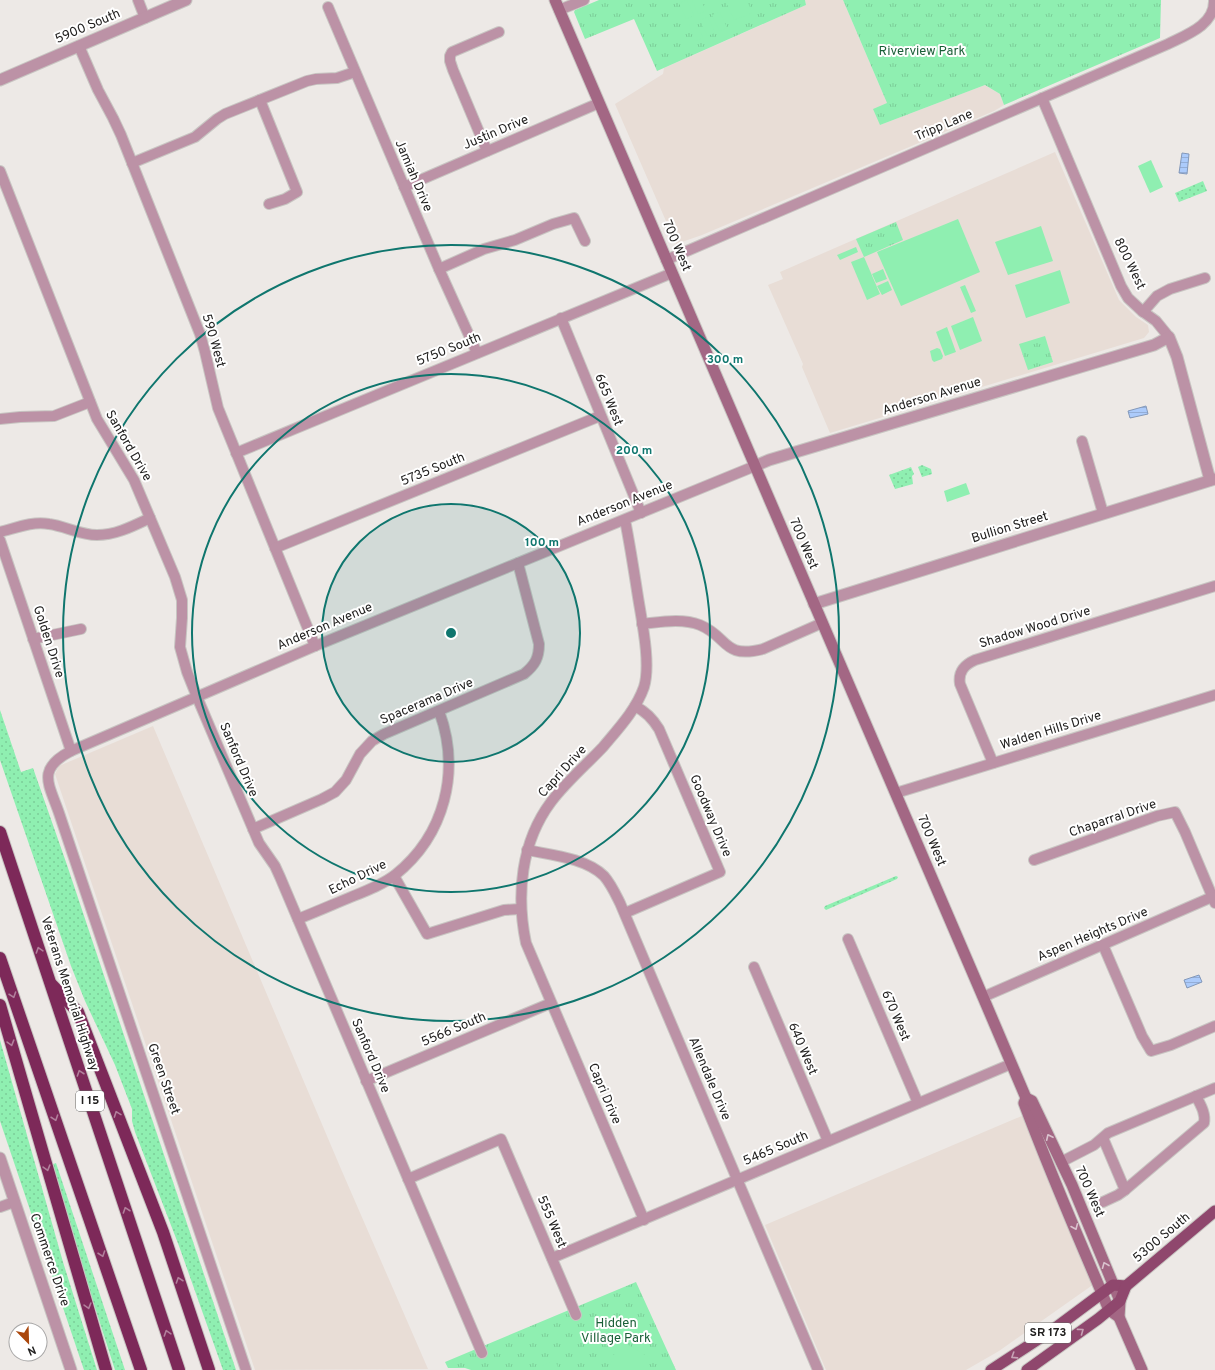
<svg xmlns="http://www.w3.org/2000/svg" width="1215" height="1370" font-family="Overpass,sans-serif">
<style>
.built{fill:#e8ddd6}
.grass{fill:url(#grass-dots)}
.park{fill:url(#park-tufts)}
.pitch{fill:#8fefb1}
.water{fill:url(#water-rules);stroke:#8398b9}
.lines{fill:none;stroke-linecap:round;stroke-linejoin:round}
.minor-casing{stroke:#c8c5c2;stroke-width:12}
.tertiary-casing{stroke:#c8c5c2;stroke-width:13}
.secondary-casing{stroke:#c8c5c2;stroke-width:13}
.primary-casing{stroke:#c8c5c2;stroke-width:13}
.motorway-casing{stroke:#c8c5c2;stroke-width:14}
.minor{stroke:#bc92a6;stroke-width:10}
.tertiary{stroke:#bc92a6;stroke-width:11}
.secondary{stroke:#a36784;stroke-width:11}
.primary{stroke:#8f476d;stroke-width:11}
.motorway{stroke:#7d2959;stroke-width:12}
.oneway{stroke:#b17f9b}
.oneway2{stroke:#dac2ce}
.oneway3{stroke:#c7a3b6}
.ring{fill:none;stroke:#0f766e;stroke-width:2}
.labels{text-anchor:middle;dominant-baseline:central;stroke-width:4;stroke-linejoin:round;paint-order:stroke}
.shield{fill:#fff;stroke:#646463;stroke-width:1}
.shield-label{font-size:12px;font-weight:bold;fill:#222120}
.street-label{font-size:13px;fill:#222120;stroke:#fff}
.park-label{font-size:13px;fill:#195f37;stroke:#fff}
.centre{fill:#0f766e;stroke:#fff;stroke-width:2}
.ring-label{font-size:12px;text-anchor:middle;font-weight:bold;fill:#0f766e;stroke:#fff;stroke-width:4;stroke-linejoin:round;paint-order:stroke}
</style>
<defs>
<pattern id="grass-dots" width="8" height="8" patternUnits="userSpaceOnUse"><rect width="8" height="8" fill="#8fefb1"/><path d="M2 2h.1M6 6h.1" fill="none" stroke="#7bcd98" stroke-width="1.8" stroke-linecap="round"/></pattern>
<pattern id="park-tufts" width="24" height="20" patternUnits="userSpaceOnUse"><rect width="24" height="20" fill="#8fefb1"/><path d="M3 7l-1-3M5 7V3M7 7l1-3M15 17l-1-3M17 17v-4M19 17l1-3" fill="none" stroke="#7bcd98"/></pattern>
<pattern id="water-rules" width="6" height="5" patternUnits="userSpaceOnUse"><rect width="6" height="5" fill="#accbfb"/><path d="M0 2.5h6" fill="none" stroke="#94aed7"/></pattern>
</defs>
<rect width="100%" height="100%" fill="#ede9e6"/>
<g class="built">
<polygon points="805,0 843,0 887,103 880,125 985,85 1000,94 1004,105 994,111 702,235 676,244 615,104 663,74 664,68 806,5"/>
<polygon points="1055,152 1119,300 1136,317 1148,325 1149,332 1144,338 830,433 802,367 803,364 768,285 783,279 780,272"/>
<polygon points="153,726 341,1169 428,1369 255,1370 55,774 59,766"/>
<polygon points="1024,1115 1094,1284 999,1351 966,1370 826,1370 765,1225"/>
</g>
<g class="grass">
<polygon points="1203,181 1207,191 1179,202 1175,193"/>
<polygon points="922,465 931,469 932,474 922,477 918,467"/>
<polygon points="911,467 914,474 912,476 913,484 895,489 889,475"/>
<polygon points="0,710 21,772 33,768 67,865 236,1370 223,1370 179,1246 135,1132 132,1121 132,1109 115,1065 85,1001 71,966 0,760"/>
<polygon points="896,876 898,877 897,879 826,910 824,908 825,906"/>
<polygon points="0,1040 63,1262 97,1370 84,1370 0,1121"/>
<polygon points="56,1163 125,1370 115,1370 82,1267 51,1165"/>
</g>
<g class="park">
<polygon points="599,0 805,0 806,5 657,71 634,19 585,39 574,12 575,10"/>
<polygon points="843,0 1161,0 1160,38 1004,105 1000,94 985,85 880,125 873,109 887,103"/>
<polygon points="896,222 903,240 864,257 856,239"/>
<polygon points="1045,336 1053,362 1028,370 1019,344"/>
<polygon points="636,1282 676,1370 471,1370 465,1368 448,1368 445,1362"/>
</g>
<g class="pitch">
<polygon points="687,0 694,16 686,19 679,3"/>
<polygon points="692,0 701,0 706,11 698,14"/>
<polygon points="725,0 747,0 752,13 734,20"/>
<polygon points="720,12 727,28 719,31 712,15"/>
<polygon points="708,17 715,33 707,36 700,20"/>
<polygon points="696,22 703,38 695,41 689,25"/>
<polygon points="1151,160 1163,187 1150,193 1138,166"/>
<polygon points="958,219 980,272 901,306 877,252"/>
<polygon points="1041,226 1053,261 1008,275 995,242"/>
<polygon points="856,247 858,252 840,260 837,255"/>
<polygon points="864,257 880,294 867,300 851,262"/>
<polygon points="883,269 887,279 876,283 872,274"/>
<polygon points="1060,270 1070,303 1026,318 1015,285"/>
<polygon points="888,281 892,290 882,295 877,286"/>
<polygon points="965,285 976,311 971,313 960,287"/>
<polygon points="973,317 982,341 960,350 951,326"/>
<polygon points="947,327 956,352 945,356 936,332"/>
<polygon points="937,348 940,349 943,356 942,359 934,362 932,360 930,351"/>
<polygon points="966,483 970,494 947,502 944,491"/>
<polygon points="622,1341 650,1358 641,1370 609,1370 618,1343"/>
<polygon points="555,1360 559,1370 532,1370"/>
</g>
<g class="water">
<polygon points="1182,153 1189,154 1187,174 1179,173"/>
<polygon points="1146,406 1148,414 1130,418 1128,411"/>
<polygon points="1199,975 1202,982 1187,988 1184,980"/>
</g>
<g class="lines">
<defs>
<g id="minor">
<polyline points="138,0 145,18"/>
<polyline points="328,7 439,269 477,353"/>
<polyline points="559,10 584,0"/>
<polyline points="79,46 98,90 113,118 121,135 200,334 205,352 218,408 315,646"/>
<polyline points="1042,98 1121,286 1128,298 1142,311 1156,321 1169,337"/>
<polyline points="260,100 297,192 285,199 269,204"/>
<polyline points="487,151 453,70 450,61 450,56 452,52 499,32"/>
<polyline points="132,163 195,137 217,119 225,114 307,81 316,79 337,78 355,72"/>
<polyline points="0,171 97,419 134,480 175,577 182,600 182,618 180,647 187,672 197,697 259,843 275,866 280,877 482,1353"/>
<polyline points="404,187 599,103"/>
<path d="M666,260L1168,44C1186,35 1215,25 1214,0"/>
<polyline points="439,269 484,249 515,240 553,224 574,218 585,241"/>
<polyline points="1143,312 1157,296 1170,289 1205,278"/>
<polyline points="561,318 641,513"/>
<polyline points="0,419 20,417 54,416 90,402"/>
<polyline points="1082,441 1103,513"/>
<polyline points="236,453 672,273"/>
<path d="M625,520C630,545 634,571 638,597C642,622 651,664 644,687C636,710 618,729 603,747C586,765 566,782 551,802C521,842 516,895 526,943L644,1220"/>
<path d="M0,532C16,528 32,521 49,524C65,526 80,535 97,535C116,535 133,526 150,518"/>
<polyline points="0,540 71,751"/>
<polyline points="275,548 600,416"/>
<path d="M642,624C661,622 682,618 700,625C729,637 722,659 763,649L822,623"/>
<polyline points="33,639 81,629"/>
<path d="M993,763L960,684C958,672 964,665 975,660L1215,586"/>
<polyline points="896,793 1215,695"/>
<path d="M253,829L322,799L335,792L346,780L360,754L372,741L384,734L524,674C535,665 539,658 539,644L518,563"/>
<path d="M527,850C551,855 586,858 604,876C611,884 615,893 620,903L818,1370"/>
<polyline points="1034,860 1157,816 1175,812 1185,832 1215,903"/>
<polyline points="394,876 427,934 504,910 520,909"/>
<path d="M625,913L720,872L659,729C652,718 646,712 635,706"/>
<path d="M298,919C316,912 334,904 351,897C366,891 382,885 395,875C445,835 461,771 439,711"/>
<polyline points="848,939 918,1103"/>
<polyline points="1103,945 1142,1036 1151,1051 1171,1045 1215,1026"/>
<polyline points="754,967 828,1141"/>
<polyline points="983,997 1212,897"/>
<polyline points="366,1081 551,1003"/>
<polyline points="1103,1138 1125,1190"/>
<polyline points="1061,1162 1094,1145 1108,1133 1215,1088"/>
<polyline points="408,1179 501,1139 576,1315"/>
<path d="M1103,1202L1118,1195L1125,1190L1204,1123C1206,1113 1200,1104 1196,1096"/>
<polyline points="0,1207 14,1202"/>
<polyline points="552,1258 1011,1064"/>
<path d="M246,1370L59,813C49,784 36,769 71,751L315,646L755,466"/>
</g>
<g id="tertiary">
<polyline points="0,80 186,0"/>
<polyline points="755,466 769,460 1154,345 1169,337 1177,357 1210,480"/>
<polyline points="814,604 1215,479"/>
<polyline points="0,1158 71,1370"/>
</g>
<g id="secondary">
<path d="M555,0L983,997L1026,1098L1024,1103C1050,1173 1080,1241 1109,1310L1119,1317"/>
<polyline points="1026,1098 1032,1101 1072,1185 1120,1301 1119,1317 1142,1370"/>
</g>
<g id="primary">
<polyline points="991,1370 1054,1329 1113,1285 1126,1286"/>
<polyline points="1027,1370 1098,1319 1120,1301 1126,1286 1215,1211"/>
</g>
<g id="motorway">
<polyline points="0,832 179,1370"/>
<polyline points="0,958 141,1370"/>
<polyline points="52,985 78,1012 163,1232 209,1370"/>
<polyline points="0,1005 106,1370"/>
</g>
</defs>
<use href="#minor" class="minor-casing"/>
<use href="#tertiary" class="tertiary-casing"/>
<use href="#secondary" class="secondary-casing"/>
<use href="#primary" class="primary-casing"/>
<use href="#motorway" class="motorway-casing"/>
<use href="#minor" class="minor"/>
<use href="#tertiary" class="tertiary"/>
<use href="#secondary" class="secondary"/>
<use href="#primary" class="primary"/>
<use href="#motorway" class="motorway"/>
</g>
<defs><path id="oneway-chevron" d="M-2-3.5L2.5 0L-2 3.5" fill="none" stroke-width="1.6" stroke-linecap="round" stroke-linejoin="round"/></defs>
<g class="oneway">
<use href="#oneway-chevron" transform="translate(39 950) rotate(-108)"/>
<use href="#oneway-chevron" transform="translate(13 995) rotate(71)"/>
<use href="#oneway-chevron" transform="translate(11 1043) rotate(74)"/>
<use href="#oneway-chevron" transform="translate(80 1073) rotate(-109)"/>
<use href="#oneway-chevron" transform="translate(117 1114) rotate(-110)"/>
<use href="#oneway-chevron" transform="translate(55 1118) rotate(71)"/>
<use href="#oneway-chevron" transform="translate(47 1168) rotate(74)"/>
<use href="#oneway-chevron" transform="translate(126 1210) rotate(-109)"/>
<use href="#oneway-chevron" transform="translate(102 1254) rotate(71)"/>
<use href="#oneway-chevron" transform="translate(179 1280) rotate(-109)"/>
<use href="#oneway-chevron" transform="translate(88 1306) rotate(74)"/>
<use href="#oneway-chevron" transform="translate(167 1333) rotate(-108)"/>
</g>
<g class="oneway2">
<use href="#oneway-chevron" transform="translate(1049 1137) rotate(-115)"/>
<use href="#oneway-chevron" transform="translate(1075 1227) rotate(67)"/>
<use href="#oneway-chevron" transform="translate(1105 1265) rotate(-112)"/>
</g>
<g class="oneway3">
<use href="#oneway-chevron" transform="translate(1081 1331) rotate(-36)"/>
<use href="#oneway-chevron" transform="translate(1014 1356) rotate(147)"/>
</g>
<circle cx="451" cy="633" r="129" fill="#0f766e" fill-opacity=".12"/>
<g class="ring">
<circle cx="451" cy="633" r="129"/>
<circle cx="451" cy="633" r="259"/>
<circle cx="451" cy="633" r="388"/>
</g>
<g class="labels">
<g class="shield">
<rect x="76" y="1091" width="28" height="20" rx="3"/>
<rect x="1025" y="1323" width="46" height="20" rx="3"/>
</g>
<g class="shield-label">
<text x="90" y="1101">I 15</text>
<text x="1048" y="1333">SR 173</text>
</g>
<g class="street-label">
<text transform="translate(88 27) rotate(-23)">5900 South</text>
<text transform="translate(944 126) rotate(-23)">Tripp Lane</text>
<text transform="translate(496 133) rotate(-23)">Justin Drive</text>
<text transform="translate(413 176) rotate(67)">Jamiah Drive</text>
<text transform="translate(676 246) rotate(67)">700 West</text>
<text transform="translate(1129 264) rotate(64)">800 West</text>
<text transform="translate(213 341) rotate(74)">590 West</text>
<text transform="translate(449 350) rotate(-22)">5750 South</text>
<text transform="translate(932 397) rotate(-17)">Anderson Avenue</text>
<text transform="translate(608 400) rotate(68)">665 West</text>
<text transform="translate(128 446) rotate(60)">Sanford Drive</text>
<text transform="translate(433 470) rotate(-22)">5735 South</text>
<text transform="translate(625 504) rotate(-22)">Anderson Avenue</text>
<text transform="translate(1010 528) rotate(-17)">Bullion Street</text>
<text transform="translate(803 544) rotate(67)">700 West</text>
<text transform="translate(325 627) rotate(-23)">Anderson Avenue</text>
<text transform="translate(1035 628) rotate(-17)">Shadow Wood Drive</text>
<text transform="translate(48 642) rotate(72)">Golden Drive</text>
<text transform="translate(427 702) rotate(-23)">Spacerama Drive</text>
<text transform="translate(1051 731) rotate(-17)">Walden Hills Drive</text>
<text transform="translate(238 760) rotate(67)">Sanford Drive</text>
<text transform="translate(563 772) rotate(-48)">Capri Drive</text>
<text transform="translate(710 816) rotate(67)">Goodway Drive</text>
<text transform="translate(1113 819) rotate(-19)">Chaparral Drive</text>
<text transform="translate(931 841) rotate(67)">700 West</text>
<text transform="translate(358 878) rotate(-26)">Echo Drive</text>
<text transform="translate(1093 935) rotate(-23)">Aspen Heights Drive</text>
<text transform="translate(69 994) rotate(72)">Veterans Memorial Highway</text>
<text transform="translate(895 1016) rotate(67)">670 West</text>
<text transform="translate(454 1030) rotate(-23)">5566 South</text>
<text transform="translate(802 1049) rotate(67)">640 West</text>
<text transform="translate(370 1056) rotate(67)">Sanford Drive</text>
<text transform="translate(163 1079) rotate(71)">Green Street</text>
<text transform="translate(709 1079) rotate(67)">Allendale Drive</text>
<text transform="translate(604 1094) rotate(67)">Capri Drive</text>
<text transform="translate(776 1149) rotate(-23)">5465 South</text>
<text transform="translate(1089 1192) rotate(66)">700 West</text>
<text transform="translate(551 1222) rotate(67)">555 West</text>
<text transform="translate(1162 1238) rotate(-40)">5300 South</text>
<text transform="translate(49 1260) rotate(71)">Commerce Drive</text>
</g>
<g class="park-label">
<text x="922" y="52">Riverview Park</text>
<text x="616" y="1324">Hidden<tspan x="616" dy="15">Village Park</tspan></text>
</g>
</g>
<circle cx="451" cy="633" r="6" class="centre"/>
<g class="ring-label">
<text x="725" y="363">300 m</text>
<text x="634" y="454">200 m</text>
<text x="542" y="546">100 m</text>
</g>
<g transform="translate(28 1342) rotate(157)"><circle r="19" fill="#ffffff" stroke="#a7a6a6"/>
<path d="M0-3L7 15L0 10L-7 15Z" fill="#aa470c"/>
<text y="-6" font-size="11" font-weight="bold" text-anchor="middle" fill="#222120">N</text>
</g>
</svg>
